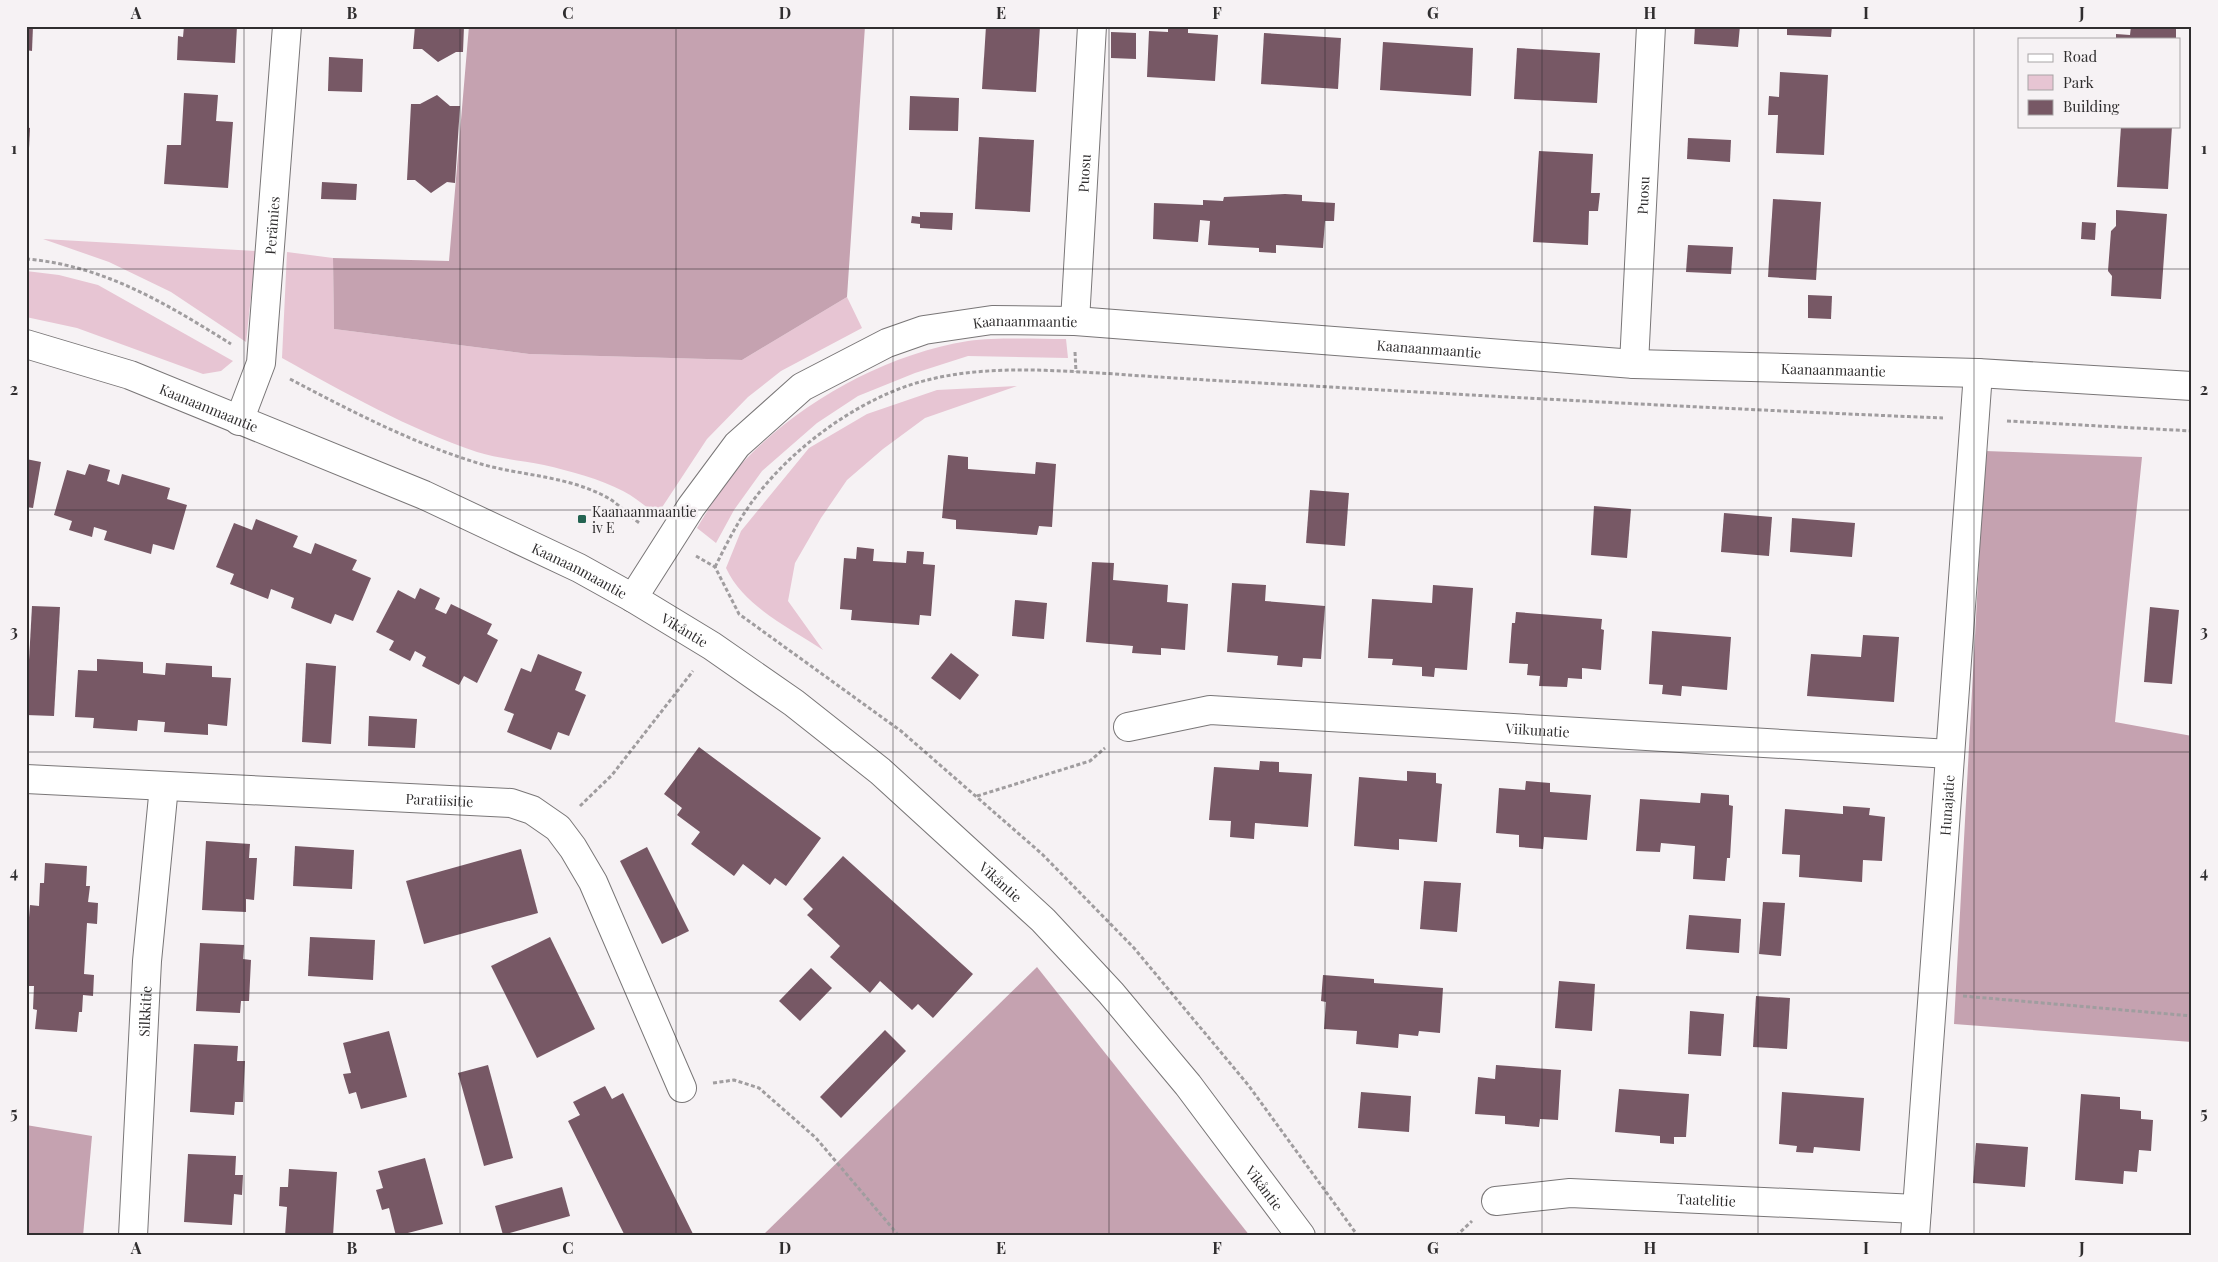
<svg xmlns="http://www.w3.org/2000/svg" width="2218" height="1262" font-family="'Playfair Display',serif">
<style>
.green{fill:#e7c5d3}
.forest{fill:#c5a2b0}
.building{fill:#775865}
.lines{fill:none;stroke-linecap:round;stroke-linejoin:round}
.minor-casing{stroke:#797677;stroke-width:30}
.path{stroke:#a09d9f;stroke-width:3;stroke-dasharray:4 2.5;stroke-linecap:butt}
.minor{stroke:#fff;stroke-width:28}
.grid{fill:none;stroke:#302e2f;stroke-width:1;stroke-opacity:0.55}
.poi-dot{fill:#236351;stroke:#f6f2f4;stroke-width:2}
.labels{text-anchor:middle;dominant-baseline:central;stroke-width:5;stroke-linejoin:round;paint-order:stroke}
.street-label{font-size:14px;fill:#302e2f;stroke:#f6f2f4}
.poi-label{font-size:14px;fill:#302e2f;stroke:#f6f2f4;text-anchor:start}
.neatline{fill:none;stroke:#302e2f;stroke-width:2}
.grid-label{font-size:16px;text-anchor:middle;font-weight:bold;fill:#302e2f}
</style>
<rect width="100%" height="100%" fill="#f6f2f4"/>
<g class="green">
<polygon points="43,239 256,251 246,342 171,292 109,262"/>
<path d="M287,252L333,258L334,329L529,354L742,360L847,297L862,328L781,371L748,397L707,439L657,515C646,507 635,497 623,491C600,479 570,471 544,465C521,460 499,459 477,452C409,429 345,393 282,358Z"/>
<polygon points="26,271 59,275 98,285 233,361 221,371 203,374 77,328 26,317"/>
<path d="M1066,339L1068,358L968,356L915,373L858,396L817,423L762,471L734,510L716,543L697,528C712,503 728,476 750,455C807,398 888,354 968,341C997,337 1036,339 1066,339Z"/>
<path d="M1017,386L925,418L883,449L847,480L821,518L795,563L788,601L823,650C789,627 744,607 726,568L741,531L809,448L867,414L937,390Z"/>
</g>
<g class="forest">
<polygon points="469,26 865,26 847,297 742,360 529,354 334,329 333,258 449,261"/>
<polygon points="1985,451 2142,457 2115,722 2192,736 2192,1042 1954,1024"/>
<polygon points="1037,967 1250,1236 762,1236"/>
<polygon points="26,1125 92,1136 83,1236 26,1236"/>
</g>
<g class="building">
<polygon points="26,26 33,26 32,51 26,50"/>
<polygon points="184,26 237,26 235,63 177,60 178,36 183,37"/>
<polygon points="415,26 464,26 463,52 456,52 438,62 422,49 413,49"/>
<polygon points="986,26 1040,26 1036,92 982,89"/>
<polygon points="1168,26 1188,26 1188,33 1218,35 1215,81 1147,77 1149,31 1168,32"/>
<polygon points="1695,26 1740,26 1738,47 1694,44"/>
<polygon points="1787,26 1832,26 1831,37 1787,35"/>
<polygon points="2131,26 2176,26 2176,39 2116,39 2116,34 2130,35"/>
<polygon points="1111,32 1136,33 1136,59 1111,58"/>
<polygon points="1264,33 1341,38 1338,89 1261,84"/>
<polygon points="1383,42 1473,48 1471,96 1380,90"/>
<polygon points="1517,48 1600,53 1597,103 1514,99"/>
<polygon points="329,57 363,59 362,92 328,91"/>
<polygon points="1780,72 1828,75 1824,155 1776,153 1778,115 1768,115 1769,96 1779,97"/>
<polygon points="184,93 218,95 216,121 233,122 228,188 164,184 167,145 181,145"/>
<polygon points="437,95 450,106 460,106 455,183 447,182 431,193 415,180 407,180 411,104 420,104"/>
<polygon points="910,96 959,98 958,131 909,130"/>
<polygon points="2121,126 2172,126 2168,189 2117,187"/>
<polygon points="26,127 30,128 28,169 26,169"/>
<polygon points="979,137 1034,140 1030,212 975,209"/>
<polygon points="1688,138 1731,140 1730,162 1687,159"/>
<polygon points="1539,151 1593,154 1591,193 1600,193 1598,211 1589,211 1588,245 1533,242"/>
<polygon points="322,182 357,184 356,200 321,199"/>
<polygon points="1285,194 1302,195 1302,201 1335,203 1334,221 1325,221 1323,248 1276,245 1276,253 1259,252 1259,248 1208,245 1210,221 1200,220 1198,242 1153,239 1154,203 1203,205 1203,200 1223,201 1224,197"/>
<polygon points="1773,199 1821,202 1816,280 1768,277"/>
<polygon points="2116,210 2167,214 2161,299 2111,296 2112,276 2108,271 2111,231 2116,226"/>
<polygon points="920,212 953,213 952,230 920,228 920,224 911,223 912,216 920,217"/>
<polygon points="2082,222 2096,223 2095,240 2081,239"/>
<polygon points="1688,245 1733,247 1731,274 1686,272"/>
<polygon points="1808,295 1832,296 1831,319 1808,318"/>
<polygon points="948,455 968,457 968,469 1035,474 1036,462 1056,464 1052,527 1039,526 1037,535 956,529 956,520 942,518"/>
<polygon points="26,459 41,462 33,508 26,507"/>
<polygon points="89,464 110,470 107,481 119,485 122,474 170,488 167,499 187,505 174,550 153,544 151,554 104,540 107,531 94,527 92,537 69,530 72,521 54,515 67,470 85,475"/>
<polygon points="1310,490 1349,493 1345,546 1306,543"/>
<polygon points="1594,506 1631,509 1627,558 1591,555"/>
<polygon points="1724,513 1772,517 1769,556 1721,552"/>
<polygon points="1792,518 1855,523 1852,557 1790,552"/>
<polygon points="256,519 298,536 293,547 311,554 315,543 357,560 352,570 371,578 353,621 335,614 331,624 291,608 294,598 271,589 268,599 230,584 234,574 216,567 234,523 252,530"/>
<polygon points="857,547 874,549 873,561 906,563 907,551 924,552 923,564 935,565 931,616 920,615 919,625 851,620 852,610 840,609 844,558 856,559"/>
<polygon points="1092,562 1114,563 1113,580 1168,585 1167,602 1188,604 1185,650 1161,648 1161,655 1132,653 1133,646 1086,642"/>
<polygon points="1232,583 1266,585 1265,601 1325,606 1321,659 1303,658 1302,667 1277,665 1278,656 1227,652"/>
<polygon points="1433,585 1473,588 1467,670 1435,668 1434,677 1422,676 1422,667 1392,665 1393,659 1368,658 1372,599 1432,603"/>
<polygon points="420,588 440,598 435,609 446,614 451,604 492,624 487,634 498,640 477,683 464,676 459,685 422,666 426,657 415,651 410,661 389,650 394,641 376,632 398,590 415,599"/>
<polygon points="1015,600 1047,603 1044,639 1012,636"/>
<polygon points="32,606 60,607 54,716 26,715"/>
<polygon points="2150,607 2179,610 2172,684 2144,682"/>
<polygon points="1516,612 1602,619 1601,629 1604,630 1601,670 1582,668 1582,679 1568,678 1567,687 1539,686 1540,676 1527,675 1528,664 1509,663 1512,623 1515,623"/>
<polygon points="1652,631 1731,637 1727,690 1682,686 1681,696 1662,694 1663,685 1649,684"/>
<polygon points="1863,635 1899,637 1894,702 1807,696 1811,654 1861,657"/>
<polygon points="951,653 979,675 960,700 931,678"/>
<polygon points="538,654 582,672 575,690 586,695 569,736 558,732 551,750 507,732 514,714 504,710 521,668 531,672"/>
<polygon points="97,659 143,662 143,673 165,675 166,663 212,666 212,677 231,678 227,726 208,724 208,735 164,732 165,722 138,720 137,731 93,728 94,718 75,717 78,670 97,671"/>
<polygon points="306,663 336,666 331,744 302,742"/>
<polygon points="369,716 417,719 415,748 368,746"/>
<polygon points="699,747 821,838 786,886 775,878 770,885 743,864 734,876 691,844 700,832 677,815 682,808 664,794"/>
<polygon points="1260,761 1279,762 1279,772 1312,774 1308,827 1255,823 1254,839 1230,837 1231,821 1209,820 1214,767 1259,770"/>
<polygon points="1407,771 1436,773 1436,783 1442,784 1437,842 1399,839 1399,850 1354,846 1359,777 1407,781"/>
<polygon points="1526,781 1550,783 1550,792 1591,795 1587,840 1544,837 1543,849 1519,847 1519,835 1496,833 1499,788 1525,790"/>
<polygon points="1701,793 1729,795 1729,805 1733,806 1730,858 1727,858 1725,881 1693,879 1695,846 1661,843 1660,852 1636,851 1640,799 1700,803"/>
<polygon points="1843,806 1870,808 1869,815 1885,817 1882,861 1863,860 1862,882 1799,877 1800,855 1782,854 1785,809 1843,814"/>
<polygon points="206,841 250,844 249,858 257,858 254,900 246,899 246,912 202,910"/>
<polygon points="295,846 354,850 352,889 293,886"/>
<polygon points="647,847 689,931 662,944 620,861"/>
<polygon points="521,849 538,913 424,944 406,881"/>
<polygon points="843,856 973,974 933,1018 918,1004 912,1010 880,981 870,993 830,957 840,946 807,915 813,909 803,899"/>
<polygon points="45,863 87,866 86,886 90,886 88,902 98,903 97,924 87,923 84,974 94,975 93,996 83,995 82,1012 79,1012 77,1032 35,1029 37,1010 33,1009 34,986 26,986 26,930 28,930 30,905 39,906 40,883 44,883"/>
<polygon points="1424,881 1461,883 1457,932 1420,929"/>
<polygon points="1763,902 1785,903 1781,956 1759,954"/>
<polygon points="1689,915 1741,919 1739,953 1686,949"/>
<polygon points="310,937 375,940 373,980 308,976"/>
<polygon points="550,937 595,1029 537,1058 491,966"/>
<polygon points="200,943 244,945 243,959 251,960 249,1001 241,1001 240,1013 196,1011"/>
<polygon points="811,968 832,988 800,1021 779,1001"/>
<polygon points="1323,975 1374,979 1374,983 1443,988 1440,1033 1419,1031 1418,1036 1399,1034 1398,1048 1356,1044 1357,1031 1324,1029 1326,1002 1321,1001"/>
<polygon points="1559,981 1595,984 1592,1031 1555,1028"/>
<polygon points="1756,996 1790,998 1787,1049 1753,1047"/>
<polygon points="1690,1011 1724,1014 1721,1056 1688,1054"/>
<polygon points="885,1030 906,1051 841,1118 820,1097"/>
<polygon points="389,1031 407,1097 361,1109 356,1092 349,1094 343,1074 351,1073 343,1043"/>
<polygon points="194,1044 238,1046 237,1061 245,1061 243,1102 235,1102 234,1115 190,1112"/>
<polygon points="488,1065 513,1158 484,1166 458,1073"/>
<polygon points="1496,1065 1561,1070 1558,1120 1540,1119 1539,1127 1505,1124 1505,1116 1475,1114 1478,1077 1495,1079"/>
<polygon points="605,1086 612,1099 623,1093 694,1236 625,1236 568,1121 580,1115 573,1102"/>
<polygon points="1619,1089 1689,1094 1686,1137 1674,1137 1674,1144 1660,1143 1660,1136 1615,1132"/>
<polygon points="1361,1092 1411,1096 1409,1132 1358,1128"/>
<polygon points="1782,1092 1864,1098 1860,1151 1814,1147 1813,1153 1796,1152 1797,1146 1779,1144"/>
<polygon points="2081,1094 2120,1097 2120,1109 2141,1111 2141,1119 2153,1120 2151,1151 2139,1150 2137,1172 2124,1171 2123,1184 2075,1180"/>
<polygon points="1976,1143 2028,1147 2025,1187 1973,1183"/>
<polygon points="188,1154 236,1156 235,1175 243,1175 242,1195 234,1194 232,1225 184,1222"/>
<polygon points="425,1158 443,1224 396,1236 389,1208 382,1210 376,1190 383,1188 378,1171"/>
<polygon points="289,1169 337,1172 333,1236 285,1236 287,1207 279,1206 280,1187 288,1187"/>
<polygon points="562,1187 570,1216 503,1235 495,1206"/>
</g>
<g class="lines">
<defs>
<g id="minor">
<path id="s1" d="M1075,321L1092,26"/>
<path id="s2" d="M26,344L130,375L424,495L579,568L633,598L712,646L794,703L880,771L1043,920L1111,993L1188,1085L1301,1236"/>
<path id="s3" d="M1634,364L1651,26"/>
<path id="s4" d="M239,421L261,363L287,26"/>
<path id="s5" d="M633,598L691,507L737,445L802,387L887,343L924,330L992,320L1075,321L1634,364L1978,373L2192,386"/>
<path id="s6" d="M1128,727L1210,710L1950,754"/>
<path id="s7" d="M26,779L511,803L532,810L558,828L573,848L593,882L682,1088"/>
<path id="s8" d="M1496,1201L1570,1193L1917,1209"/>
<path id="s9" d="M133,1236L147,961L164,786"/>
<path id="s10" d="M1915,1236L1978,373"/>
</g>
</defs>
<use href="#minor" class="minor-casing"/>
<g class="path">
<path d="M26,259C103,265 167,304 231,344"/>
<polyline points="1075,352 1076,372"/>
<path d="M290,379C351,411 414,444 481,464C523,476 569,476 608,498C620,505 630,517 641,524"/>
<polyline points="2007,421 2192,431"/>
<polyline points="696,556 715,567 739,614 901,731 1042,854 1134,948 1249,1086 1358,1236"/>
<path d="M715,567C723,551 731,535 740,520C776,460 847,405 913,384C977,364 1048,370 1115,374C1170,378 1224,381 1279,384C1500,397 1722,409 1943,418"/>
<polyline points="977,796 1090,761 1105,748"/>
<polyline points="580,806 612,775 693,671"/>
<polyline points="1963,996 2192,1016"/>
<polyline points="713,1083 734,1080 759,1088 816,1138 899,1236"/>
<polyline points="1456,1236 1472,1221"/>
</g>
<use href="#minor" class="minor"/>
</g>
<path class="grid" d="M244,26V1236M460,26V1236M676,26V1236M893,26V1236M1109,26V1236M1325,26V1236M1542,26V1236M1758,26V1236M1974,26V1236M26,269H2192M26,510H2192M26,752H2192M26,993H2192"/>
<rect class="poi-dot" x="577" y="514" width="10" height="10" rx="2.5"/>
<g class="labels">
<g class="street-label">
<text stroke="none"><textPath href="#s1" startOffset="148">Puosu</textPath></text>
<text stroke="none"><textPath href="#s3" startOffset="169">Puosu</textPath></text>
<text stroke="none"><textPath href="#s4" startOffset="200">Perämies</textPath></text>
<text stroke="none"><textPath href="#s5" startOffset="509">Kaanaanmaantie</textPath></text>
<text stroke="none"><textPath href="#s5" startOffset="914">Kaanaanmaantie</textPath></text>
<text stroke="none"><textPath href="#s5" startOffset="1319">Kaanaanmaantie</textPath></text>
<text stroke="none"><textPath href="#s2" startOffset="194">Kaanaanmaantie</textPath></text>
<text stroke="none"><textPath href="#s2" startOffset="599">Kaanaanmaantie</textPath></text>
<text stroke="none"><textPath href="#s2" startOffset="720">Vikåntie</textPath></text>
<text stroke="none"><textPath href="#s6" startOffset="412">Viikunatie</textPath></text>
<text stroke="none"><textPath href="#s7" startOffset="414">Paratiisitie</textPath></text>
<text stroke="none"><textPath href="#s10" startOffset="432">Hunajatie</textPath></text>
<text stroke="none"><textPath href="#s2" startOffset="1125">Vikåntie</textPath></text>
<text stroke="none"><textPath href="#s9" startOffset="225">Silkkitie</textPath></text>
<text stroke="none"><textPath href="#s2" startOffset="1530">Vikåntie</textPath></text>
<text stroke="none"><textPath href="#s8" startOffset="211">Taatelitie</textPath></text>
</g>
<g class="poi-label">
<text x="592" y="511">Kaanaanmaantie<tspan x="592" dy="16">iv E</tspan></text>
</g>
</g>
<rect width="2218" height="1262" fill="none" stroke="#f6f2f4" stroke-width="55"/>
<rect x="2018" y="38" width="162" height="90" fill="#f6f2f4" stroke="#a7a4a5"/>
<rect x="2028" y="54" width="25" height="8" fill="#ffffff" stroke="#a7a4a5"/>
<text x="2063" y="62" font-size="15" fill="#302e2f">Road</text>
<rect x="2028" y="75" width="25" height="15" fill="#e7c5d3" stroke="#a7a4a5"/>
<text x="2063" y="88" font-size="15" fill="#302e2f">Park</text>
<rect x="2028" y="100" width="25" height="15" fill="#775865" stroke="#a7a4a5"/>
<text x="2063" y="112" font-size="15" fill="#302e2f">Building</text>
<rect x="28" y="28" width="2162" height="1206" class="neatline"/>
<g class="grid-label">
<text x="136" y="19">A</text>
<text x="352" y="19">B</text>
<text x="568" y="19">C</text>
<text x="785" y="19">D</text>
<text x="1001" y="19">E</text>
<text x="1217" y="19">F</text>
<text x="1433" y="19">G</text>
<text x="1650" y="19">H</text>
<text x="1866" y="19">I</text>
<text x="2082" y="19">J</text>
<text x="14" y="154">1</text>
<text x="2204" y="154">1</text>
<text x="14" y="395">2</text>
<text x="2204" y="395">2</text>
<text x="14" y="637">3</text>
<text x="2204" y="637">3</text>
<text x="14" y="878">4</text>
<text x="2204" y="878">4</text>
<text x="14" y="1119">5</text>
<text x="2204" y="1119">5</text>
<text x="136" y="1254">A</text>
<text x="352" y="1254">B</text>
<text x="568" y="1254">C</text>
<text x="785" y="1254">D</text>
<text x="1001" y="1254">E</text>
<text x="1217" y="1254">F</text>
<text x="1433" y="1254">G</text>
<text x="1650" y="1254">H</text>
<text x="1866" y="1254">I</text>
<text x="2082" y="1254">J</text>
</g>
</svg>
